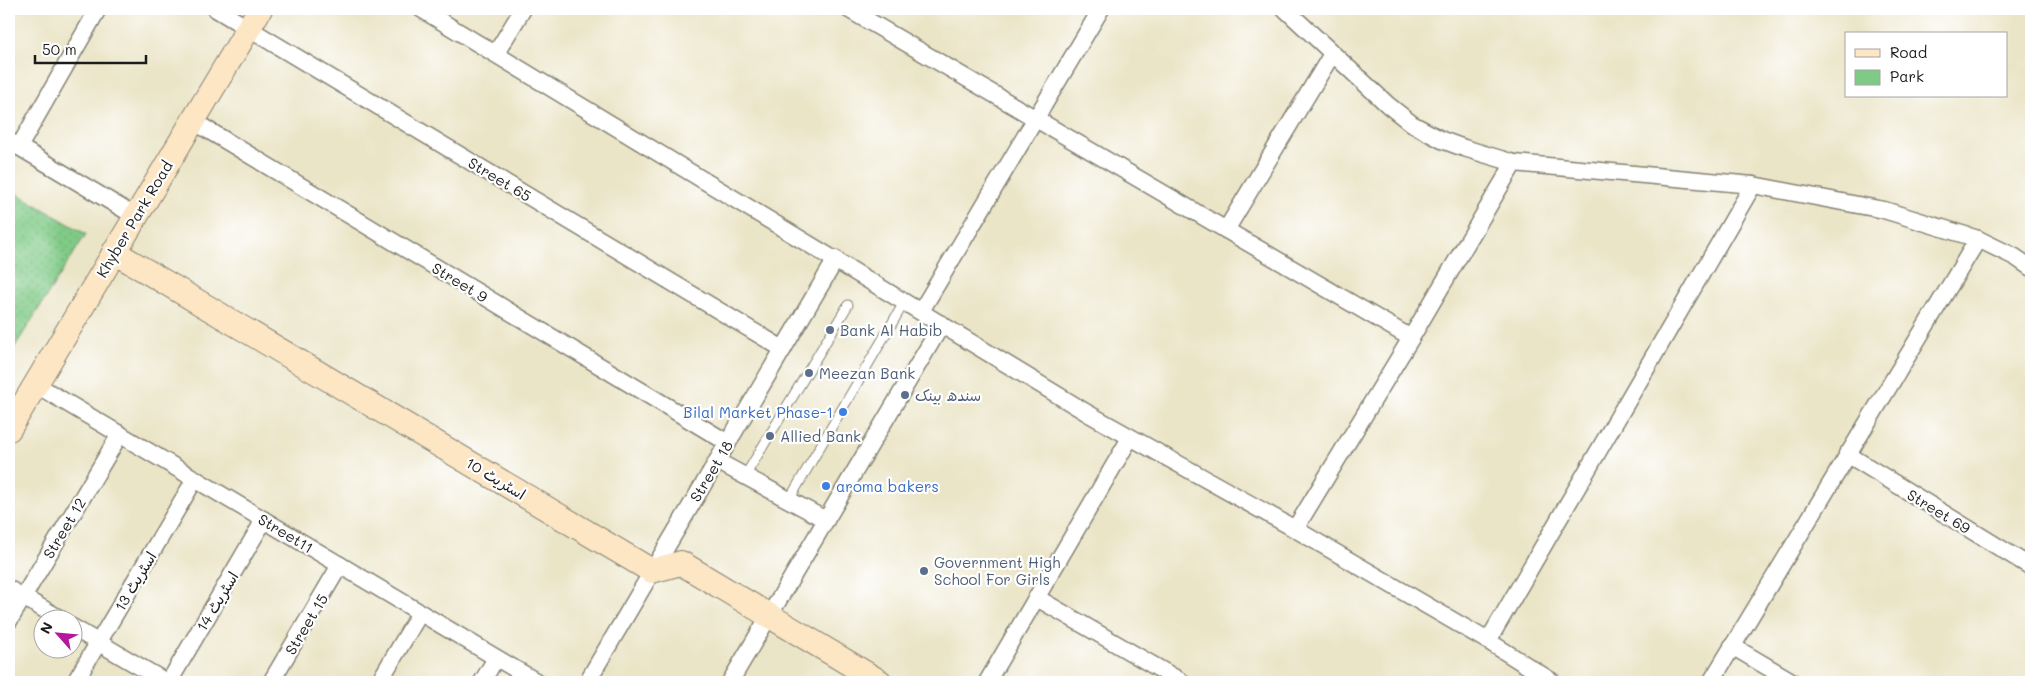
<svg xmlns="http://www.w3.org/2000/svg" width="2040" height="691" font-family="Mali,'Playpen Sans Arabic',sans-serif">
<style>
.green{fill:url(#green-dots);stroke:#4e7352}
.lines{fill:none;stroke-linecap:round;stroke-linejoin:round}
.lane-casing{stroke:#848072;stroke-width:11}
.street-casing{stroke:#848072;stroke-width:19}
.secondary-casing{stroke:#848072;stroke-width:26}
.lane{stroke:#fff;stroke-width:9}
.street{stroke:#fff;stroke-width:16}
.secondary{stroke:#fce6c4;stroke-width:24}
.service-dot{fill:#5c6f8a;stroke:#fff;stroke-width:2}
.shop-dot{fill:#3f7fe0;stroke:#fff;stroke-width:2}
.labels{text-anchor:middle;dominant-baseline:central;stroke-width:4.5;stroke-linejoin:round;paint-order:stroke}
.street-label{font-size:15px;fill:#1c1c1c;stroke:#fff}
.service-label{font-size:15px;fill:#4e5e75;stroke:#fff;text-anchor:start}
.shop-label{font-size:15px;fill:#366cbe;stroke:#fff;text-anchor:end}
</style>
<defs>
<pattern id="green-dots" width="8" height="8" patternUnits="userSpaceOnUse" patternTransform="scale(1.25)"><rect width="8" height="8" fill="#80ca87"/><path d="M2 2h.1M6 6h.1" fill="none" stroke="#6ead74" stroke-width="1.8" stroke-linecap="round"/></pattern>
</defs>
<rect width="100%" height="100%" fill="#fff"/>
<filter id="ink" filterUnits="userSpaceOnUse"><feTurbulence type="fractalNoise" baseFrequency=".02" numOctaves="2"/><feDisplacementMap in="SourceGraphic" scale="10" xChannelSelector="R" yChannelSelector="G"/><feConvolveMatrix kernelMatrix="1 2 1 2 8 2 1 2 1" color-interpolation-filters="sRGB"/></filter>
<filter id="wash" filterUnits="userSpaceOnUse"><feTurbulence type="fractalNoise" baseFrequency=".0096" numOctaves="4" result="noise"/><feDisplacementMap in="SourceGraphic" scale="20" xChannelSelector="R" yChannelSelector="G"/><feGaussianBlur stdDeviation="1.12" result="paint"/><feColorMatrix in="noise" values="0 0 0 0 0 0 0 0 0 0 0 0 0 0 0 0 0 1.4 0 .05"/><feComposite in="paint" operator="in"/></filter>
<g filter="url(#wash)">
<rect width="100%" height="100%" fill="#ebe5c8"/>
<polygon class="green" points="9,189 86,234 9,356"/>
</g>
<g filter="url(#ink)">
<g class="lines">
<defs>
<g id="lane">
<polyline points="745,476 848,305"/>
<polyline points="789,500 905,301"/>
</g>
<g id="street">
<polyline points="216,9 783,349"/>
<polyline points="421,9 1089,414 1295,529 1488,641 1553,682"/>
<polyline points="848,9 1411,338"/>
<polyline points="1285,9 1388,105 1412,124 1442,140 1464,148 1514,163 1753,185 1884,210 1978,239 2015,257 2031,268"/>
<polyline points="496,53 523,9"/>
<polyline points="193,121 728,443"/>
<polyline points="9,141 135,216"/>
<polyline points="19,147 98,9"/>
<polyline points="1226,230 1332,54"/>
<polyline points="921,311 1101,9"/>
<polyline points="35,384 537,682"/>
<polyline points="1847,454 2031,567"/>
<polyline points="717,461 826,520"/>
<polyline points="1295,529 1411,338 1514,163"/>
<polyline points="9,589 59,618"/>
<polyline points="1037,598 1182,682"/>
<polyline points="9,621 120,434"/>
<polyline points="72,627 166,682"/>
<polyline points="1488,641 1753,185"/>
<polyline points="1732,646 1793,682"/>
<polyline points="75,682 195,479"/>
<polyline points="169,682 264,520"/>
<polyline points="271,682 340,565"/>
<polyline points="379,682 420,613"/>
<polyline points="482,682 496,658"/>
<polyline points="587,682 836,259"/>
<polyline points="730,682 942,324"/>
<polyline points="987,682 1130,438"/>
<polyline points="1711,682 1978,239"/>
</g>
<g id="secondary">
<polyline points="114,252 652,571 681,563 880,682"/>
<polyline points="9,429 260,9"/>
</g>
</defs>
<use href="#lane" class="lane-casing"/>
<use href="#street" class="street-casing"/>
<use href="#secondary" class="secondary-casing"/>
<use href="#lane" class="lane"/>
<use href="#street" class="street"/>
<use href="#secondary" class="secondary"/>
</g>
</g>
<g class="service-dot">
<circle cx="830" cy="330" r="5"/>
<circle cx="809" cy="373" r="5"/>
<circle cx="905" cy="395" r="5"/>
<circle cx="770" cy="436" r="5"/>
<circle cx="924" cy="571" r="5"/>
</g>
<g class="shop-dot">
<circle cx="843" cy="412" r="5"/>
<circle cx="826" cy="486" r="5"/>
</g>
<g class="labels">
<g class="street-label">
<text transform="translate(500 179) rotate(31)">Street 65</text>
<text transform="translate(134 219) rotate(-59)">Khyber Park Road</text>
<text transform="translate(460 282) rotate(31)">Street 9</text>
<text transform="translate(711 471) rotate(-59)">Street 18</text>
<text transform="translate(496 478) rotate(31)">اسٹریٹ 10</text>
<text transform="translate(1939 511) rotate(31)">Street 69</text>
<text transform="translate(64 528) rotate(-59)">Street 12</text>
<text transform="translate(286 533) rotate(31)">Street11</text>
<text transform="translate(135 581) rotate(-59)">اسٹریٹ 13</text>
<text transform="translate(217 601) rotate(-59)">اسٹریٹ 14</text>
<text transform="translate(306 624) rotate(-59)">Street 15</text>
</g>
<g class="service-label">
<text x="840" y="330">Bank Al Habib</text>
<text x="819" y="373">Meezan Bank</text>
<text x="915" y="395">سندھ بینک</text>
<text x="780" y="436">Allied Bank</text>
<text x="934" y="562">Government High<tspan x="934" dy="17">School For Girls</tspan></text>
</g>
<g class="shop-label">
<text x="833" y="412">Bilal Market Phase-1</text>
<text x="836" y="486" text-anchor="start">aroma bakers</text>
</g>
</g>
<rect width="2040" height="691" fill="none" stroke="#fff" stroke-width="30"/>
<rect x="1845" y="32" width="162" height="65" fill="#ffffff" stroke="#a4a4a4"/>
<rect x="1855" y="49" width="25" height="8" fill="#fce6c4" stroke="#a4a4a4"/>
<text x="1890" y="58" font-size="15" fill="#1c1c1c">Road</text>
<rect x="1855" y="70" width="25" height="15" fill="#80ca87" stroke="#a4a4a4"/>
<text x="1890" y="82" font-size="15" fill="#1c1c1c">Park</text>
<g transform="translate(58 634) rotate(297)"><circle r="24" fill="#ffffff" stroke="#a4a4a4"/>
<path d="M0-4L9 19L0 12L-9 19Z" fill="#b5179e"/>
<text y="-8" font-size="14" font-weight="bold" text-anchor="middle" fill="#1c1c1c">N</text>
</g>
<path d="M35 55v8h111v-8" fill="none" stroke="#1c1c1c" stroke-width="2.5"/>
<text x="42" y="55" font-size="15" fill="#1c1c1c" stroke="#ffffff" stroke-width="4" paint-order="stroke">50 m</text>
</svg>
